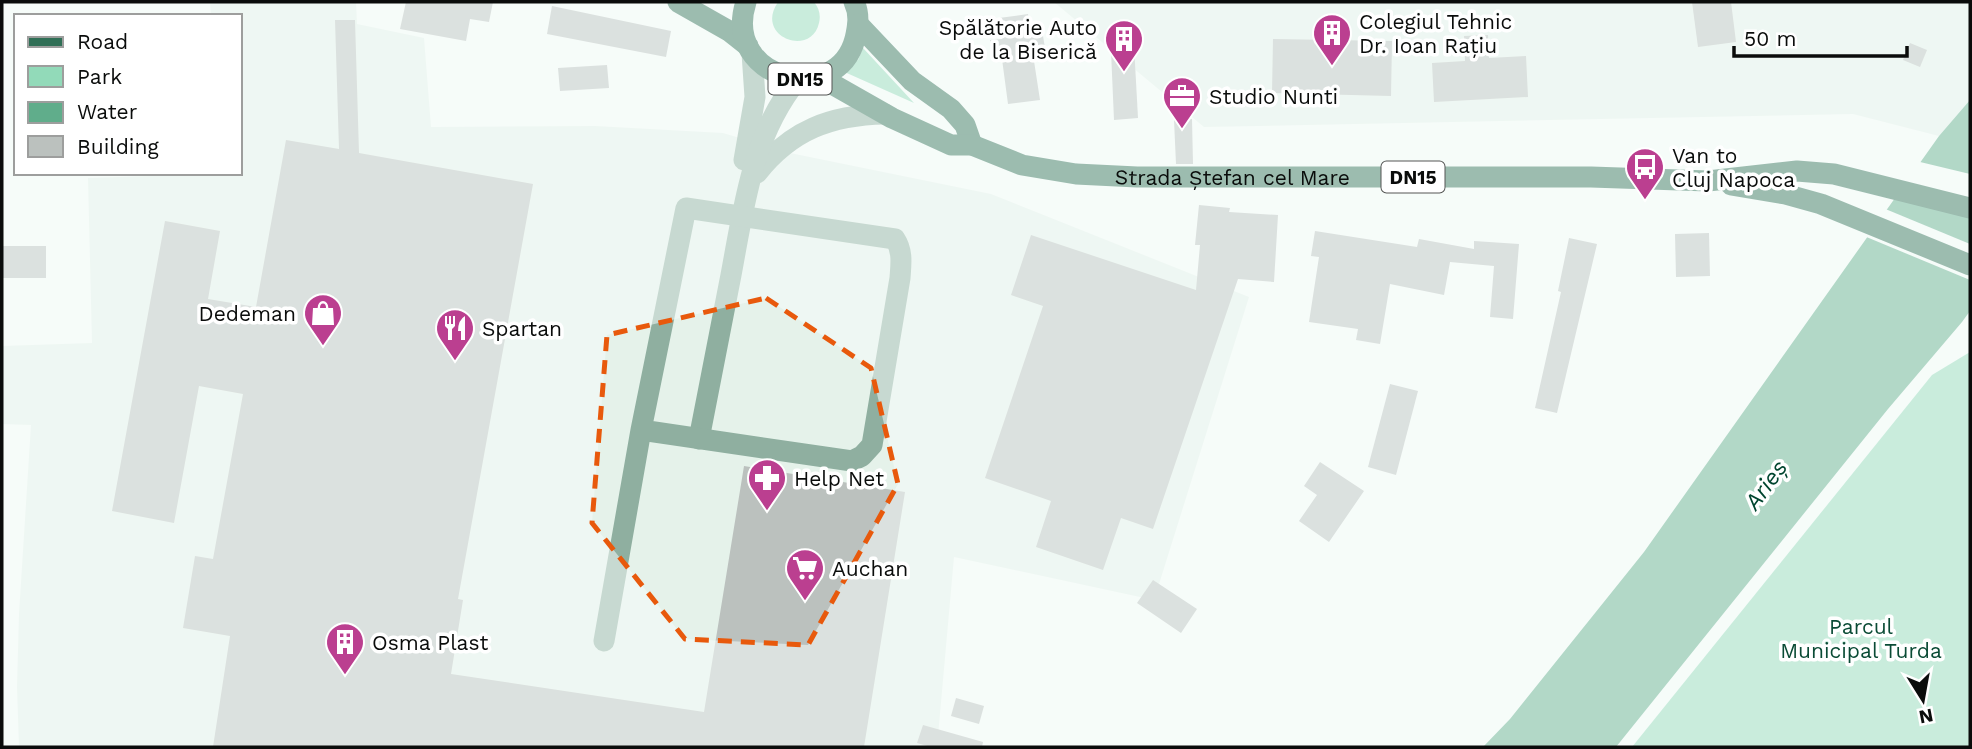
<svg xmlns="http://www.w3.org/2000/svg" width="1972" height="749" font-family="'Work Sans',sans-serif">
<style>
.built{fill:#e5f2ea}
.green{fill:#92dab9}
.water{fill:#60ad8b}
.pier{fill:#f6fcf9}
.building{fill:#bbc1be}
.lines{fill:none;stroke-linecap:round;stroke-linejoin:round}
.minor{stroke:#8fafa0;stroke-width:21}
.major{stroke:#306f56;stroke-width:21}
.marked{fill:none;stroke:#e8590c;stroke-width:5;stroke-dasharray:14 9;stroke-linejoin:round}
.labels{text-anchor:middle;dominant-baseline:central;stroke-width:7;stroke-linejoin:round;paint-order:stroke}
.shield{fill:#fff;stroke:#545554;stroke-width:2}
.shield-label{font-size:19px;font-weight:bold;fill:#0a0c0b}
.poi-label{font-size:21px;fill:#0a0c0b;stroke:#fff;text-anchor:start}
.street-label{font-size:21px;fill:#0a0c0b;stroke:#fff}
.park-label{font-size:21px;fill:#0a4b35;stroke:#fff}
.water-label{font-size:23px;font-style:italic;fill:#00452f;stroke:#fff}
</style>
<rect width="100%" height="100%" fill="#f6fcf9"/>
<g class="built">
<polygon points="210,2 356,2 357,24 424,38 431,127 595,126 723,133 790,153 991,194 1249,297 1154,600 954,557 937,747 19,747 17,687 19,614 31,425 2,424 2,346 92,343 88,178 240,173 240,16 211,16"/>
<polygon points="1054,2 1970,2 1970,100 1939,136 1853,114 1204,127"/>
</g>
<g class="green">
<path d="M778,2H814C819,8 821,15 819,23C811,58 754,37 778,2Z"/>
<polygon points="863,48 914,103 840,70 858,60"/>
<polygon points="1970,352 1970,747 1632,747 1932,375"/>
</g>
<polygon class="water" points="1970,100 1970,311 1962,322 1888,409 1616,747 1483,747 1510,719 1644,552 1939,136"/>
<g class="pier">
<polygon points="1916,161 1970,174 1970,214 1893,195"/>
<polygon points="1883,208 1970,244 1970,280 1864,236"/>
</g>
<g class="building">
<polygon points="406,2 493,2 489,22 470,19 466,41 400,29"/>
<polygon points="1692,2 1731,2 1736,42 1698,47"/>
<polygon points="552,6 671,31 666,57 547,34"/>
<polygon points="1028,14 1032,37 1043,36 1047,60 1034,61 1040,100 1008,104 1002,59 993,61 990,40 1002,39 999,18"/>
<polygon points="335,20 355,20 359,153 533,184 458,599 463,600 451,674 704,712 744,466 905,492 864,747 213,747 230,636 183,628 195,556 213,559 243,394 199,386 174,523 112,511 165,221 220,231 208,299 256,307 286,140 339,149"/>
<polygon points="1133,27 1138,118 1114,120 1110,28"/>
<polygon points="1488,35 1489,58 1526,56 1528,97 1434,102 1432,63 1465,61 1464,36"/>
<polygon points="1273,39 1392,41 1391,96 1272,93"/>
<polygon points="1910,43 1927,50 1920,67 1903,60"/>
<polygon points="607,65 609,88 560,91 558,68"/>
<polygon points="1192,119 1193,164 1176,164 1174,120"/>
<polygon points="1199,205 1230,208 1229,212 1278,215 1274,282 1238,279 1153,529 1121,518 1103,570 1036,547 1051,501 985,478 1043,306 1011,295 1031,235 1196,290 1200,245 1195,245"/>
<polygon points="1315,231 1417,247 1419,239 1474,249 1474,241 1519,244 1513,319 1490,317 1494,266 1450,262 1444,295 1390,284 1380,344 1356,340 1358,329 1309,322 1319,257 1311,256"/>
<polygon points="1709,233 1710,276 1676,277 1675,234"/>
<polygon points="1569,238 1597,244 1557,413 1535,408 1561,292 1558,291"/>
<rect x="2" y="246" width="44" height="32"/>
<polygon points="1390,384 1418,391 1396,475 1368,467"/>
<polygon points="1320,462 1364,491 1329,542 1299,521 1317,495 1304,486"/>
<polygon points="1153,580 1197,609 1181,633 1137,603"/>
<polygon points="956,698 984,706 979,724 951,716"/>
<polygon points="923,725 983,742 982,747 931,747 917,743"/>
</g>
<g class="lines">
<g class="minor">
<polyline points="744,160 755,97 752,53"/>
<path d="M757,173C791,130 831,115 885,114"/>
<path d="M699,439C710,384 720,329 731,275C744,206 752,135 798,79"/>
<path d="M604,641L641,430L686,208L895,239C903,251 901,264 900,278L872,445L862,456L852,461L641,430"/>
</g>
<g class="major">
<polyline points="678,2 729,31 748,46"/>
<path d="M746,2C721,80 837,108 855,39C858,26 860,14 854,2"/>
<polyline points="858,24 912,81 951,109 965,125 972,145"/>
<path id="s1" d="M818,76L892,118L951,145H972L1022,165L1076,174L1137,177H1591L1708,181L1797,171L1834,174L1970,208"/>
<polyline points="1731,185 1785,194 1821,204 1970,265"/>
</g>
</g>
<path d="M0 0H1972V749H0ZM766,298L871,368L898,484L808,645L685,639L592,523L607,335Z" fill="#f6fcf9" fill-opacity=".55" fill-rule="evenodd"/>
<path class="marked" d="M766,298L871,368L898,484L808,645L685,639L592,523L607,335Z"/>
<defs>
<symbol id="building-pin" viewBox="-11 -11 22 30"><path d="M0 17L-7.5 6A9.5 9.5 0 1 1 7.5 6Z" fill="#bb3f90" stroke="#fff"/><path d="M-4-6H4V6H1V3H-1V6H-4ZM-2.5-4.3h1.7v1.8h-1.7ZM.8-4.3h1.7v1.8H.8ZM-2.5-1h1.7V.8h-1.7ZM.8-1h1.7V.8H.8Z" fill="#fff"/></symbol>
<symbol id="office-pin" viewBox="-11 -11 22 30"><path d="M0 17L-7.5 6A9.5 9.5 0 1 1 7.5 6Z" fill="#bb3f90" stroke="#fff"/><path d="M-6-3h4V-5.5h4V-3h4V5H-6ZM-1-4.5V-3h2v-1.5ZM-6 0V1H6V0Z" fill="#fff"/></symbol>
<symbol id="bus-pin" viewBox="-11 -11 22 30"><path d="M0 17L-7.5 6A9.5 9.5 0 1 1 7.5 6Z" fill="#bb3f90" stroke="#fff"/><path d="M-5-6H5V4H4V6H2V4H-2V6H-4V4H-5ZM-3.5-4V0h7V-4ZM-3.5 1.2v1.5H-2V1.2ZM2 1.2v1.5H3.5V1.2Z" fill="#fff"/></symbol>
<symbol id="shop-pin" viewBox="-11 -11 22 30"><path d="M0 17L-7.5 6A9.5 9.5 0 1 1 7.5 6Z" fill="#bb3f90" stroke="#fff"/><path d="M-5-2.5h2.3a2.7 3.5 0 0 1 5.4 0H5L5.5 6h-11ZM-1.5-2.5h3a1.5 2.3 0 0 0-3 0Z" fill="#fff"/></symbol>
<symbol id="restaurant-pin" viewBox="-11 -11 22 30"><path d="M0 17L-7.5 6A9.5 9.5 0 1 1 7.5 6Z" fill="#bb3f90" stroke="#fff"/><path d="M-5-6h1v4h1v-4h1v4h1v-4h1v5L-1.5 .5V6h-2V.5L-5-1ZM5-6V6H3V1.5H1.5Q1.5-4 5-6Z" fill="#fff"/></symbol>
<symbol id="pharmacy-pin" viewBox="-11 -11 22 30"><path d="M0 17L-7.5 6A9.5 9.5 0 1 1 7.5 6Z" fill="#bb3f90" stroke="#fff"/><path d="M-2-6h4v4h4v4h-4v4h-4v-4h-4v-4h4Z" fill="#fff"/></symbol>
<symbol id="supermarket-pin" viewBox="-11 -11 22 30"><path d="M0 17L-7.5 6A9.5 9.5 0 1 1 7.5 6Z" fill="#bb3f90" stroke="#fff"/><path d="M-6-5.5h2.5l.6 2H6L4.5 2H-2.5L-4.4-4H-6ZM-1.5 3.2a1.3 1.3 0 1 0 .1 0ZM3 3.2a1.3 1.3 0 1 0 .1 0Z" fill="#fff"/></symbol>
</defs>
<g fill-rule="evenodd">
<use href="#building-pin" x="1310" y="11" width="44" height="60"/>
<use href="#building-pin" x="1102" y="17" width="44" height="60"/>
<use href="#office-pin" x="1160" y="74" width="44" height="60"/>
<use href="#bus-pin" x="1623" y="145" width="44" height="60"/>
<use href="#shop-pin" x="301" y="291" width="44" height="60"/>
<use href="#restaurant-pin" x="433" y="306" width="44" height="60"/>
<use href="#pharmacy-pin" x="745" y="456" width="44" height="60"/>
<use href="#supermarket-pin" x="783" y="546" width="44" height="60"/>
<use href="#building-pin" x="323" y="620" width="44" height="60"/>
</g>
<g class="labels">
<g class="shield">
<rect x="768.5" y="63.5" width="63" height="31" rx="5"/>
<rect x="1381.5" y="161.5" width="63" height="31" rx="5"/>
</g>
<g class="shield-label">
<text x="800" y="79">DN15</text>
<text x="1413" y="177">DN15</text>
</g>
<g class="poi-label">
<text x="1359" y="21">Colegiul Tehnic<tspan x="1359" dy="24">Dr. Ioan Rațiu</tspan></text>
<text x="1097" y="27" text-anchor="end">Spălătorie Auto<tspan x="1097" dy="24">de la Biserică</tspan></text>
<text x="1209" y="96">Studio Nunti</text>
<text x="1672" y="155">Van to<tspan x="1672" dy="24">Cluj Napoca</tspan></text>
<text x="296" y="313" text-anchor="end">Dedeman</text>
<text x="482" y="328">Spartan</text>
<text x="794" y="478">Help Net</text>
<text x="832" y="568">Auchan</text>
<text x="372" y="642">Osma Plast</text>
</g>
<g class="street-label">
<text stroke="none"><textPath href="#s1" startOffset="436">Strada Ștefan cel Mare</textPath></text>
</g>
<g class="park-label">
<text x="1861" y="626">Parcul<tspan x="1861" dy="24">Municipal Turda</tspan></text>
</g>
<g class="water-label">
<text transform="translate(1766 485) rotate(-54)">Arieș</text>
</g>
</g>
<rect width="1972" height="749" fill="none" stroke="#0a0c0b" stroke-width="7"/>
<rect x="14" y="14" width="228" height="161" fill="#ffffff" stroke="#9d9e9d" stroke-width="2"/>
<rect x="28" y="37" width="35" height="10" fill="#306f56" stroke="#9d9e9d" stroke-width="2"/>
<text x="77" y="49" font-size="21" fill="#0a0c0b">Road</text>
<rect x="28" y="66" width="35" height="21" fill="#92dab9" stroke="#9d9e9d" stroke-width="2"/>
<text x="77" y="84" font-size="21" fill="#0a0c0b">Park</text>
<rect x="28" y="102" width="35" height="21" fill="#60ad8b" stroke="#9d9e9d" stroke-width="2"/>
<text x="77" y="119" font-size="21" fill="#0a0c0b">Water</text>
<rect x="28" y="136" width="35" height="21" fill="#bbc1be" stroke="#9d9e9d" stroke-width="2"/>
<text x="77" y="154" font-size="21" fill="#0a0c0b">Building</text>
<g transform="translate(1923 700) rotate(169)" stroke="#ffffff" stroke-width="5" paint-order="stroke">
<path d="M0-5L12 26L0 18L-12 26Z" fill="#0a0c0b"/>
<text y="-10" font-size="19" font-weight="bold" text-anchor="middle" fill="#0a0c0b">N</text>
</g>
<path d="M1734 46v10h173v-10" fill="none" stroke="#0a0c0b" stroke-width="3.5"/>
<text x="1744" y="46" font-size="21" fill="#0a0c0b" stroke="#ffffff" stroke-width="5" paint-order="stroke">50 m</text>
</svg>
